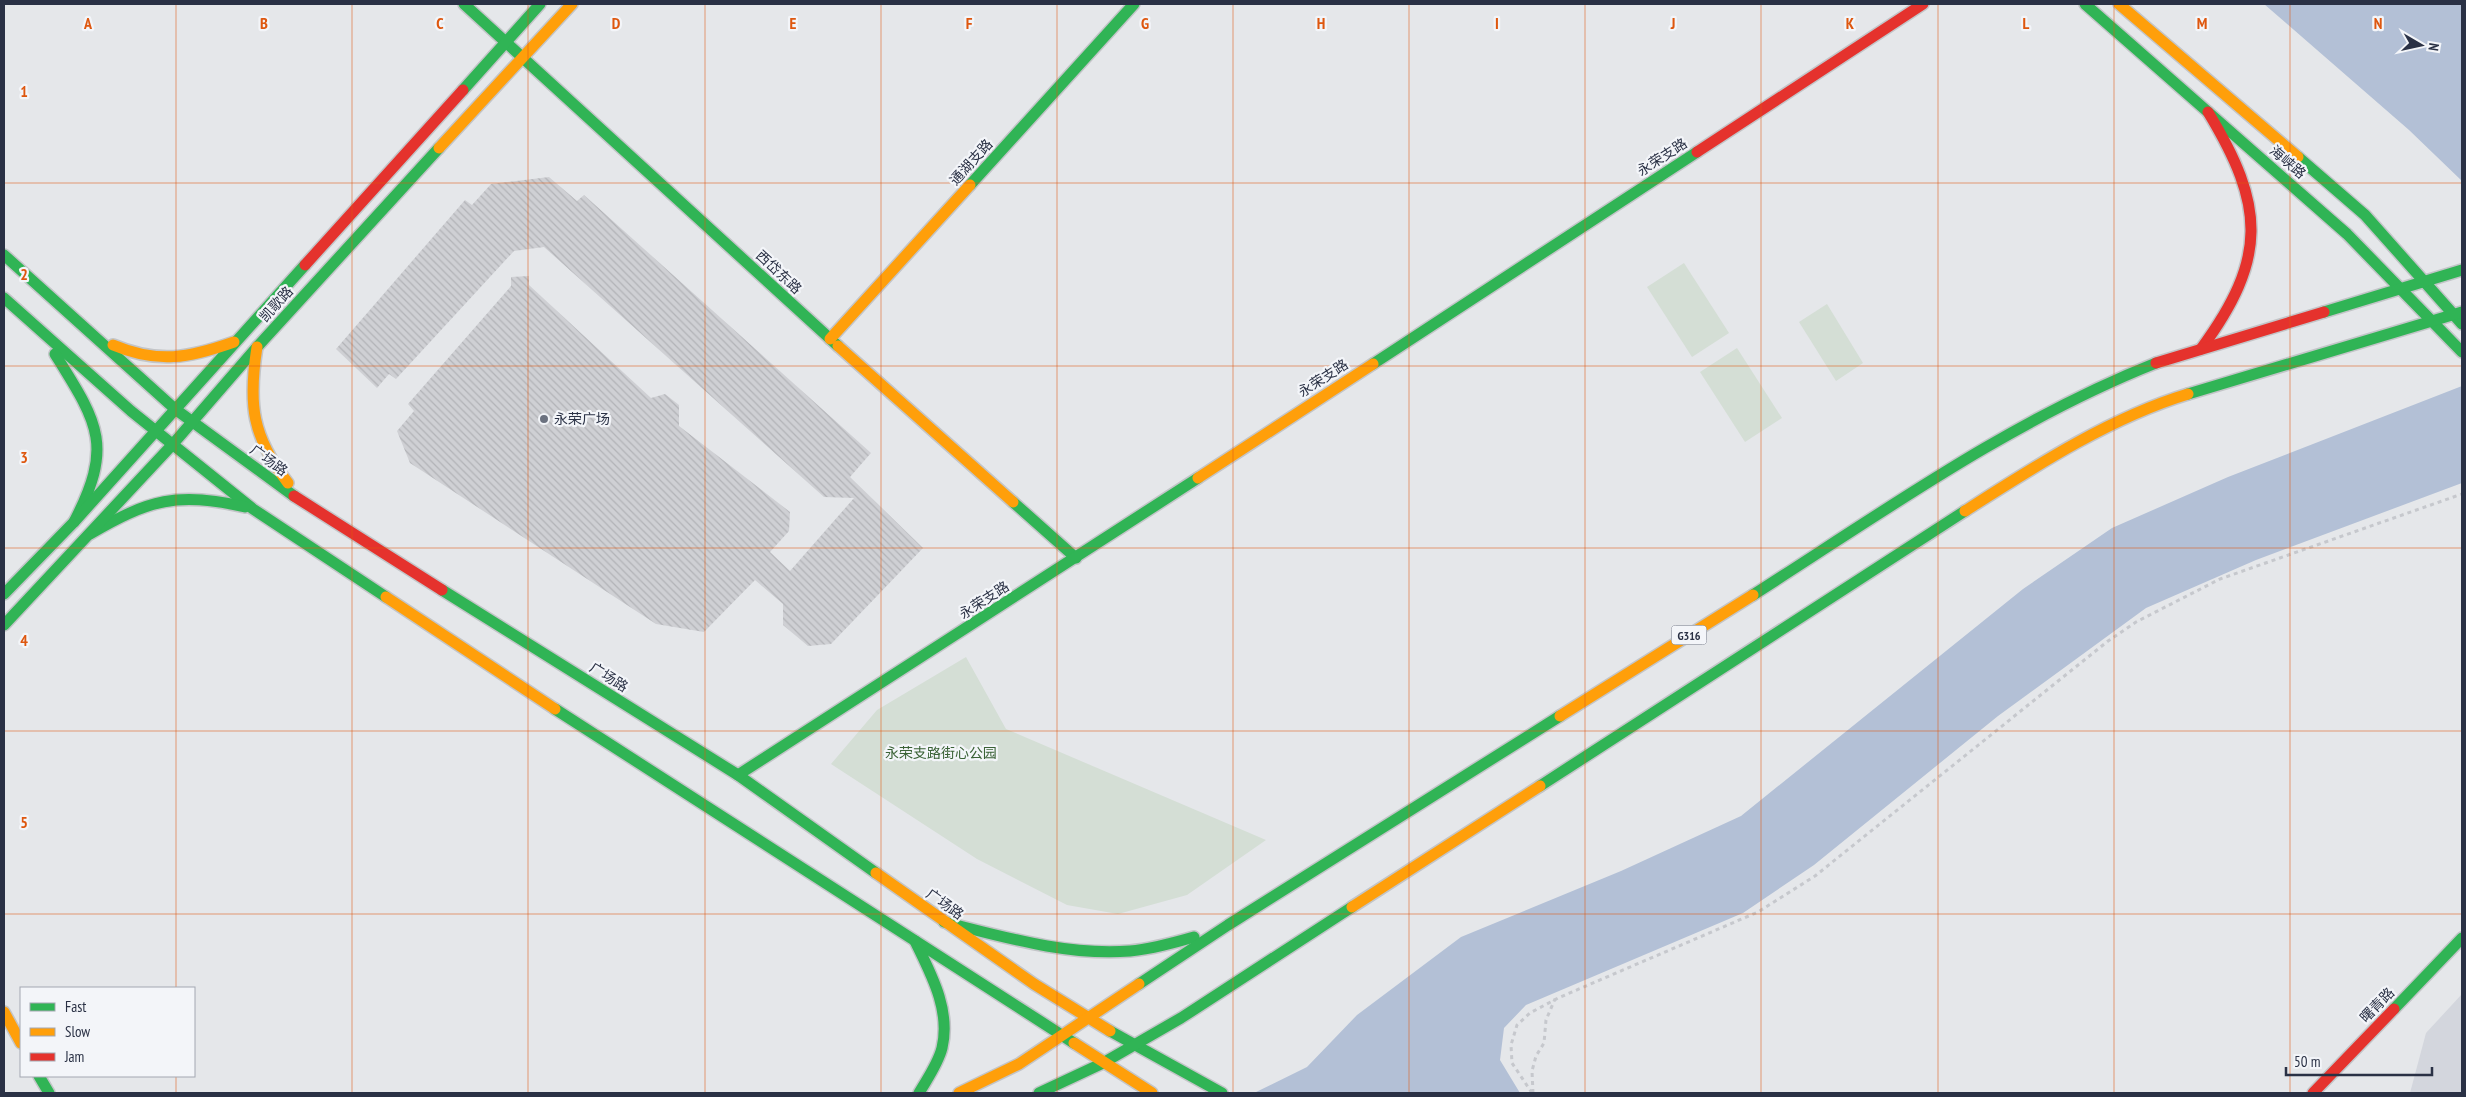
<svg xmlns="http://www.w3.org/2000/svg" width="2466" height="1097" font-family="'PT Sans Narrow','Noto Sans SC',sans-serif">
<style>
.built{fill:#d3d6dd}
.park{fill:#d4ded5}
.water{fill:#b3c0d6}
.building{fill:url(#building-back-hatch)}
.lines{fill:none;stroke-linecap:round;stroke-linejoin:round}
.fast-casing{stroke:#c3c5c8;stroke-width:14}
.slow-casing{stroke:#c3c5c8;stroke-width:14}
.jam-casing{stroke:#c3c5c8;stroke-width:14}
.path{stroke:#c6c8cd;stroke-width:3;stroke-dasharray:4 4;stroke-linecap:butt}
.fast{stroke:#30b455;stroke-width:11}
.slow{stroke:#ff9f0a;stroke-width:11}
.jam{stroke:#e5322d;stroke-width:11}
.grid{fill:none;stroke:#de570f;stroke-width:1;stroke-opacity:0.55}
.poi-dot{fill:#6b717f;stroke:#f3f5f9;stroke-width:2}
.labels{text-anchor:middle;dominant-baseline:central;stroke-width:4.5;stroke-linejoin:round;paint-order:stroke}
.shield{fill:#f3f5f9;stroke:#666c7b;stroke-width:1}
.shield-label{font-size:12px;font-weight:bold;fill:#2a3145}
.street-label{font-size:14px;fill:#2a3145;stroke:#f3f5f9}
.poi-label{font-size:14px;fill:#2a3145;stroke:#f3f5f9;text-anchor:start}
.park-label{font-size:14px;fill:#3a6236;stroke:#f3f5f9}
.grid-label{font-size:16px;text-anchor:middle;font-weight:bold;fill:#de570f;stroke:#f3f5f9;stroke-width:4.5;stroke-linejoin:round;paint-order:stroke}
</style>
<defs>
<pattern id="building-back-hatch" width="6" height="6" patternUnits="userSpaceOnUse" patternTransform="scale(1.25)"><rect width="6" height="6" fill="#cfd0d4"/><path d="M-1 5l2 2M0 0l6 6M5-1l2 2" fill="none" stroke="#b2b3b7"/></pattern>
</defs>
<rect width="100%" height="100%" fill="#e5e7ea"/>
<polygon class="built" points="2462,994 2462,1093 2410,1093 2426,1033"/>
<g class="park">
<polygon points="1684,263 1729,333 1692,357 1647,287"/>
<polygon points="1827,304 1863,363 1836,381 1799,322"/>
<polygon points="1737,348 1782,418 1745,442 1700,372"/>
<polygon points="966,657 1006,729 1266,840 1187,895 1118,914 1067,905 977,859 831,764 877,710"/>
</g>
<g class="water">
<polygon points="2264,4 2462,4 2462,181 2409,130"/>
<polygon points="2462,386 2462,483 2256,560 2146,608 1998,716 1814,865 1743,913 1526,1005 1504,1028 1500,1060 1520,1093 1254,1093 1307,1067 1357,1015 1461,937 1621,871 1741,816 2023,589 2112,528 2228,477"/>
</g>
<polygon class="building" points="549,177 577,201 584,195 871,453 850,477 923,548 831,644 808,646 783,625 783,604 755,580 704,632 656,624 410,463 397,431 414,411 408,404 511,286 511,277 529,276 529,285 651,398 665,394 679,405 679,426 790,512 789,531 770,552 790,571 854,498 824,497 544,247 514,251 396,379 389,374 377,388 336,349 465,200 472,205 491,184"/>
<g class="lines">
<defs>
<g id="fast">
<polyline points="464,4 838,346"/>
<polyline points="2085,4 2347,234 2462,352"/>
<polyline points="463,90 540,4"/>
<polyline points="2298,157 2365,215 2462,324"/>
<polyline points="970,185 1134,4"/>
<polyline points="4,255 175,409 294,496"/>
<polyline points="4,298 131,411 253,509 386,597"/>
<polyline points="2324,312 2462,270"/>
<path d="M55,354C98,423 114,445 74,522"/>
<polyline points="1373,364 1697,152"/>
<polyline points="2188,394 2462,312"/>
<polyline points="1013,502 1076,558"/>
<path d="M90,534C148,500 178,491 245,507"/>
<polyline points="442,590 738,775 876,873"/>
<polyline points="4,594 74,522 305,265"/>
<path d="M1753,595C1883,512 2012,420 2156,363"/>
<polyline points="4,625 173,444 257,347 439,148"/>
<polyline points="555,709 1074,1043"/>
<polyline points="738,775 1198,478"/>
<polyline points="1540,786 1965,511"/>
<path d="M944,922C1004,937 1067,956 1130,951C1152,949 1173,943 1194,937"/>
<path d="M915,941C931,974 951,1010 942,1048C938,1064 927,1079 919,1093"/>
<polyline points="1139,984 1228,925 1560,716"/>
<polyline points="2394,1009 2462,938"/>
<polyline points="1110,1031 1222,1093"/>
<polyline points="39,1076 49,1093"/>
<polyline points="1039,1093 1103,1063 1181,1018 1352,907"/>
</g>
<g id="slow">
<polyline points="2119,4 2298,157"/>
<polyline points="439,148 572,4"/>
<polyline points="830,339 970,185"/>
<path d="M113,345C158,364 189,358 234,342"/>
<polyline points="838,346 1013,502"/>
<path d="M257,347C248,404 252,437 288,483"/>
<polyline points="1198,478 1373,364"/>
<path d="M1965,511C2034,467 2109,418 2188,394"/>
<polyline points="386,597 555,709"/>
<polyline points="1560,716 1753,595"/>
<polyline points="876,873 1034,984 1110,1031"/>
<polyline points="1352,907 1540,786"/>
<polyline points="4,1012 21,1043"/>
<polyline points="1074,1043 1152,1093"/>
<polyline points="959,1093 1019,1064 1139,984"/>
</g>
<g id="jam">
<polyline points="1697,152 1923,4"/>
<polyline points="305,265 463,90"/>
<path d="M2201,349C2268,258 2265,206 2208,112"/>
<polyline points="2156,363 2324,312"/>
<polyline points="294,496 442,590"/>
<polyline points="2313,1093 2394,1009"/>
</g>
</defs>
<use href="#fast" class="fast-casing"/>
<use href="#slow" class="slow-casing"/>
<use href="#jam" class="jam-casing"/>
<g class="path">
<polyline points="1532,1093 1512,1063 1511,1045 1517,1025 1530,1013 1558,998 1758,912 1815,876 2108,641 2136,622 2220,579 2462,494"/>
<polyline points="1533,1093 1532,1071 1536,1056 1544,1043 1546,1020 1555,999"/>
</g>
<use href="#fast" class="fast"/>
<use href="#slow" class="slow"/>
<use href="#jam" class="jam"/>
</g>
<path class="grid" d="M176,4V988M352,4V1093M528,4V1093M705,4V1093M881,4V1093M1057,4V1093M1233,4V1093M1409,4V1093M1585,4V1093M1761,4V1093M1938,4V1093M2114,4V1093M2290,4V1093M4,183H2462M4,366H2462M4,548H2462M4,731H2462M4,914H2462M176,1076V1093"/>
<circle class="poi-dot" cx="544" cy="419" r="5"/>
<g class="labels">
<rect class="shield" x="1671.5" y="625.5" width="35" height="19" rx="4"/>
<g class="shield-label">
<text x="1689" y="635">G316</text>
</g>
<g class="street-label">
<text transform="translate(1662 157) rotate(-33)">永荣支路</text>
<text transform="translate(971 162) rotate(-48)">通湖支路</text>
<text transform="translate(2288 162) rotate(41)">海峡路</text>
<text transform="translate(779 272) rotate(43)">西岱东路</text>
<text transform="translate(276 304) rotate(-48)">凯歌路</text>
<text transform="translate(1323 378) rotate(-33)">永荣支路</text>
<text transform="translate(269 460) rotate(36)">广场路</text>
<text transform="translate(984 600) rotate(-33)">永荣支路</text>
<text transform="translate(609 677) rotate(32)">广场路</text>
<text transform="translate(945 904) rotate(35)">广场路</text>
<text transform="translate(2377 1005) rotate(-46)">曙青路</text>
</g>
<g class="poi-label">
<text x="554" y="419">永荣广场</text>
</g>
<g class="park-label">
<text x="941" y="753">永荣支路街心公园</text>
</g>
</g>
<g class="grid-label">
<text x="88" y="29">A</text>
<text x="264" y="29">B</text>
<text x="440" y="29">C</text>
<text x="616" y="29">D</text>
<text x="793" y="29">E</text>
<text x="969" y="29">F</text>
<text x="1145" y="29">G</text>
<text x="1321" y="29">H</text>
<text x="1497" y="29">I</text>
<text x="1673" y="29">J</text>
<text x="1850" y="29">K</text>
<text x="2026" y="29">L</text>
<text x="2202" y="29">M</text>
<text x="2378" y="29">N</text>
<text x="24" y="97">1</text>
<text x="24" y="280">2</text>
<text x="24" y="463">3</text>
<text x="24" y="646">4</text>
<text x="24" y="828">5</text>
</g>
<rect width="2466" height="1097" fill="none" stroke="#2a3145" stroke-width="10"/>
<rect x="20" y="987" width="175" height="90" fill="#f3f5f9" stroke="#a3a7b1"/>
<rect x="30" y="1003" width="25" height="8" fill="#30b455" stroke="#a3a7b1"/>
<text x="65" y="1012" font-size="15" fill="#2a3145">Fast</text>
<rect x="30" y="1028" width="25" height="8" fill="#ff9f0a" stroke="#a3a7b1"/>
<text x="65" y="1037" font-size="15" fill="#2a3145">Slow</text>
<rect x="30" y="1053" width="25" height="8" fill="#e5322d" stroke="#a3a7b1"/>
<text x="65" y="1062" font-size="15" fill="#2a3145">Jam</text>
<g transform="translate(2421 45) rotate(99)" stroke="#f3f5f9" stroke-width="4" paint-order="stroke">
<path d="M0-4L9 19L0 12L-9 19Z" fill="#2a3145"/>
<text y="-8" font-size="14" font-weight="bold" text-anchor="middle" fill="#2a3145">N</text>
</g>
<path d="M2286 1067v8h146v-8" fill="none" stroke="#2a3145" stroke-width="2.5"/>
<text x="2294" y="1067" font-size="15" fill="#2a3145" stroke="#f3f5f9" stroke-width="4" paint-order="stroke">50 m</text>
</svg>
